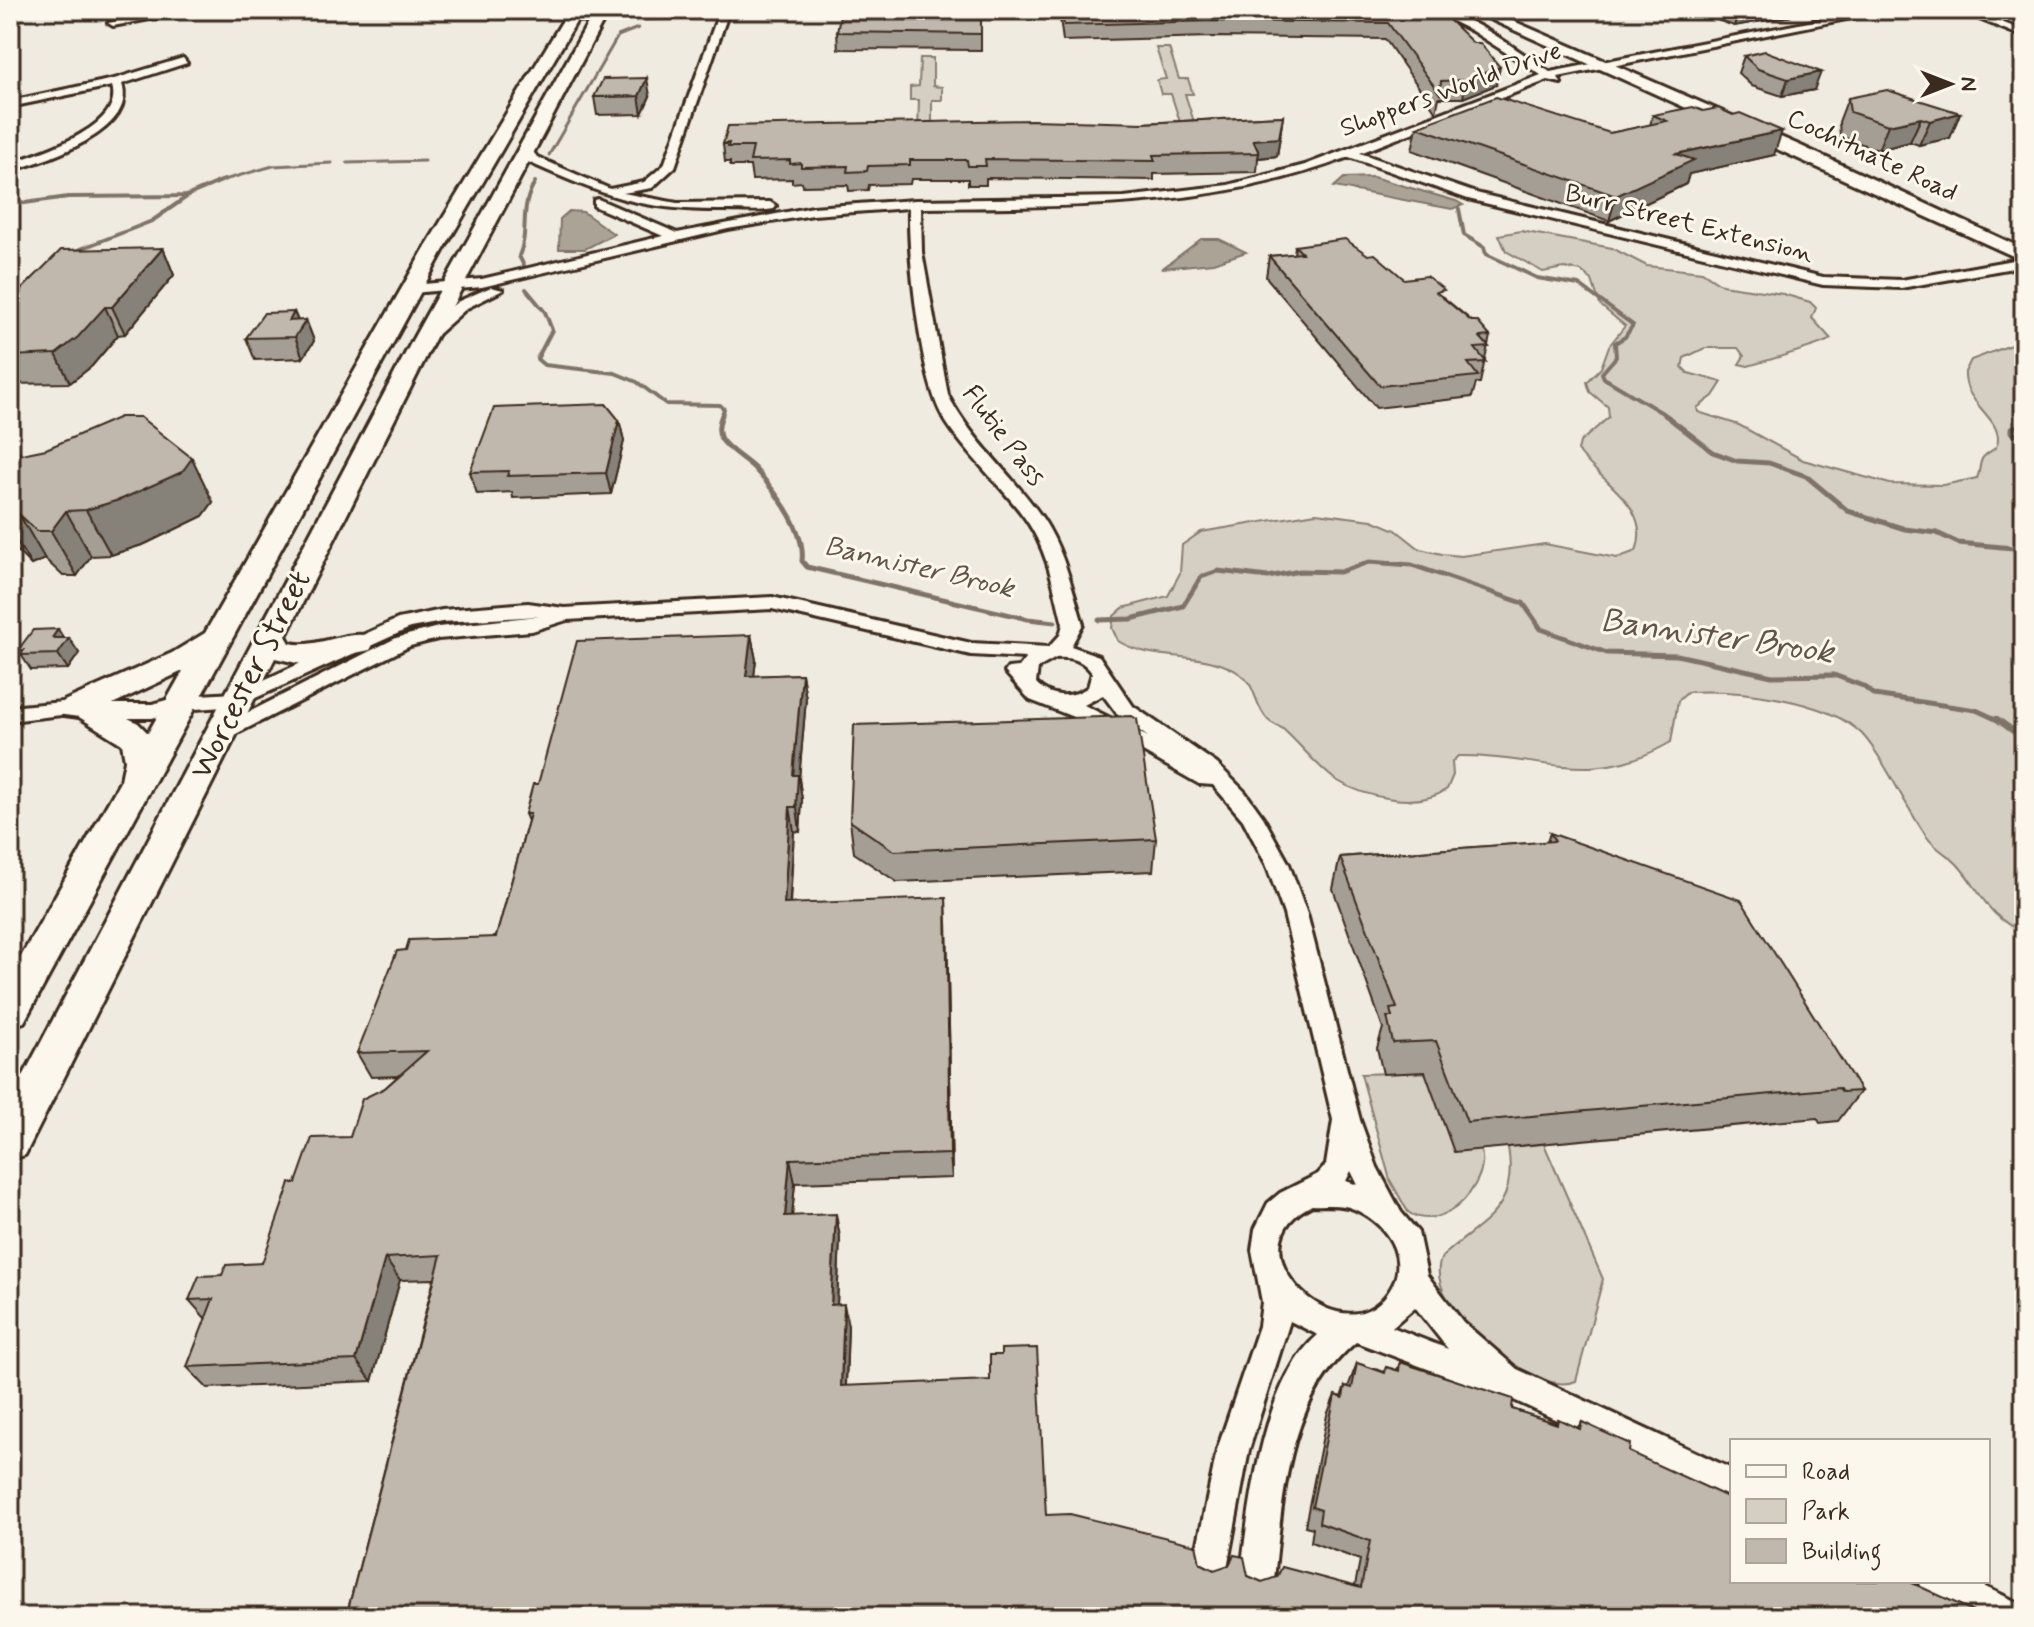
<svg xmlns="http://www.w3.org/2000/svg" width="2034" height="1627" font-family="Mynerve,sans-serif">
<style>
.green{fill:#d5cec3;stroke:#887c70;stroke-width:2}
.water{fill:#aca397;stroke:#7f7367;stroke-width:2}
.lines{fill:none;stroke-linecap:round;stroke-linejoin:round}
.stream-far3{stroke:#7f7367;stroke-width:3}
.stream-far2{stroke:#7f7367;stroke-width:4}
.stream-far1{stroke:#7f7367;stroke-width:5}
.stream{stroke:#7f7367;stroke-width:6}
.minor-casing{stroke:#3b2a1e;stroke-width:6}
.major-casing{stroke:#3b2a1e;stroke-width:6}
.highway-casing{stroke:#3b2a1e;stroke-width:6}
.minor{fill:#fbf7ec;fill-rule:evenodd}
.major{fill:#fbf7ec;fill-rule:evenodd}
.highway{fill:#fbf7ec;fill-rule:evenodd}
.wall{fill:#a59e95;stroke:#3b2a1e;stroke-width:2}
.shaded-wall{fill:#868179;stroke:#3b2a1e;stroke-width:2}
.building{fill:#c0b8ad;stroke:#3b2a1e;stroke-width:2}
.labels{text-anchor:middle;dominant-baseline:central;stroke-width:6;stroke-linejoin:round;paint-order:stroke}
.far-street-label{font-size:26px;fill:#3b2a1e;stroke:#fbf7ec}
.far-water-label{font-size:28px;font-style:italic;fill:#635448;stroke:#fbf7ec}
.street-label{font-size:32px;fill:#3b2a1e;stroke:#fbf7ec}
.water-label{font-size:34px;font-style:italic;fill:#635448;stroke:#fbf7ec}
</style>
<rect width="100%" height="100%" fill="#f0ebe0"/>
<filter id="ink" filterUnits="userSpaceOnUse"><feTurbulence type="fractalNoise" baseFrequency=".0125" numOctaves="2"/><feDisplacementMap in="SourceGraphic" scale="16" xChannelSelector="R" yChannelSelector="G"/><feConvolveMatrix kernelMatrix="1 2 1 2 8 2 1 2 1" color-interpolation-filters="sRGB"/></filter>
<g filter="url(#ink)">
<g class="green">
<polygon points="1156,48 1169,48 1179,79 1188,79 1193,94 1185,94 1196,128 1182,128 1171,94 1161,94 1157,80 1166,79"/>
<polygon points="920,58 933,58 933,86 942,87 942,100 932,100 932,131 918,131 919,100 910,100 910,87 919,86"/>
<path d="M1521,231L1612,248L1647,266L1702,272L1722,285L1783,294L1810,302L1816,308L1812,318L1831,339C1825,344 1762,362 1748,366L1739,364L1744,356L1738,348H1705L1684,358L1682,367L1688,373L1722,382L1713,396L1697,408L1698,412L1739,425L1803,460L1890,484L1943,485L1977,478C1980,472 1979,465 1982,459C1986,451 1998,451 1998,440C1999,416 1963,403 1965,372L1971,360L2024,340V933C1985,915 1984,895 1958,865C1949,855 1935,849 1927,837C1906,808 1884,758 1862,734C1827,699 1735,689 1688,692L1678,701L1671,742C1591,789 1540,755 1458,756L1452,762L1453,775L1447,789C1419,810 1364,797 1336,780C1316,766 1301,745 1283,729C1279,726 1272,724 1268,720C1254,706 1257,686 1240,674C1205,649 1155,664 1118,641L1112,628L1114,616L1123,608L1168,596L1180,573L1182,545L1201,532L1316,513L1372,520L1396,530L1420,549L1442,554L1461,556L1545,544L1617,558L1636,551C1653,506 1599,481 1578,451L1580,442L1609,417L1608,407L1590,392L1587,382L1601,368L1609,346L1625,326L1600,305L1592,280L1581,271L1564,268L1543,272L1506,251L1499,235Z"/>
<path d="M1425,1072C1441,1094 1470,1125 1480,1148C1489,1171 1468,1201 1449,1212C1436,1219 1420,1221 1408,1212L1390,1180L1361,1074Z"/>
<path d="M1544,1144L1603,1279L1576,1381C1534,1400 1418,1303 1442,1257C1480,1221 1519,1213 1508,1147Z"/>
</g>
<g class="water">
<polygon points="1373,177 1456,201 1463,205 1452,209 1334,187 1344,178"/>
<polygon points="569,211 583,212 614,234 585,249 559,249 560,219"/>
<polygon points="1201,239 1219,239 1246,252 1213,263 1163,268"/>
</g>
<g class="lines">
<g class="stream-far3">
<polyline points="549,155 618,36 638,28"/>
<polyline points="347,163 425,161"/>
<polyline points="217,182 273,166 332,163"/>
</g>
<g class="stream-far2">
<polyline points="10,205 68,197 186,196 224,180"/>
<polyline points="1459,209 1464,235 1484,247 1486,254 1537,278 1579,285 1633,325 1625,337 1615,343 1616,357 1602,373 1604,378 1669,417"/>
<polyline points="73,252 152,221 188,196"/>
<path d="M525,268L519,256C530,230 518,210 535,182"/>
<polyline points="526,289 545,312 552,330 537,359 544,365 615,373 637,382 666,404 720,405 724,409 721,417"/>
</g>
<g class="stream-far1">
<path d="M722,415C719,422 717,431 721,439C728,450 745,459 754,468C775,491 806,530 802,561L807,567L1028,619L1055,622"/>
<polyline points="1665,415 1713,452 1737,461 1769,463 1806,476 1848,511 1905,529 1937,533 1958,543 2024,549"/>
<polyline points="2024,425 2011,428 2011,432 2024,439"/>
<polyline points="1099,620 1131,619 1183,606 1201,577 1218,571 1268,577 1300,571 1340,572 1369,562 1412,565 1523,603 1541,629 1607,653 1677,655 1772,676 1834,675 1863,686 1874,695 1976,710 2000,721"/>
</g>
<polyline class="stream" points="1997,719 2024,739"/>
<defs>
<g id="minor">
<polygon points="174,10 197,10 113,26 108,23"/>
<path d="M696,10H771L728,14L675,167L652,188L623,193L677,203L770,202L776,206L774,209C758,212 741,210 725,210C642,211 602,195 528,162L522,149L528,145L537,157L610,189L644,182L664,165L718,15L571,21L566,18Z"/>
<path d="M1430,10C1467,10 1519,52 1550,72L1871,10H1891L1558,77L1561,83L1548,80L1360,153L1476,193L1823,277L1901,280L2024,258V266L1901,288L1823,285L1468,199L1349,157C1211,210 1067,206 921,208L922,252L948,395C972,442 1014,476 1043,519C1064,551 1072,588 1083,624L1071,646L1099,656L1133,706L1217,764L1245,792L1263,817L1289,864L1307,914L1360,1120L1377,1167L1401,1212L1418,1232L1427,1275L1463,1322L1517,1369L1732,1469V1502L1501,1394L1497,1395L1356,1342C1287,1400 1283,1496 1274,1580L1269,1592L1257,1597L1245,1592L1240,1580C1249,1510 1261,1383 1318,1335L1290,1321L1249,1450L1227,1568L1222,1580L1210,1585L1198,1580L1193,1568L1217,1450L1259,1326L1262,1302L1252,1250L1255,1229L1268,1203L1280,1193L1318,1174L1326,1165L1333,1120L1284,914L1266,864L1243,820L1213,785L1199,784L1099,727L1030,700L1005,672L1008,668L1019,667L1026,658L971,655L772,609L567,620L532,631L438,639L410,646L220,742L213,740L210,735L213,730L396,638L438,627L539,616L442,622L410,628L238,706L181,710L152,718H106L96,711L10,721V707L104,698L114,704H152L181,696L235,693L398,619L442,610L528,603L564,608L772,597L971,643L1049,647L1060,635L1063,624C1054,589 1048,552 1027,521C1002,485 966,455 943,417C920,378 908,256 909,208L813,215L728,229L482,287L412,293L405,289L412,285L482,279L663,236L594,206V200L598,199L677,233L813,207L915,200L1124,197L1228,185L1305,165L1541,75L1472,31ZM1056,658C1072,657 1083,660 1092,673L1088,687C1071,699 1051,698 1036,683L1038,668ZM1103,695L1118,715L1148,737L1084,705ZM1351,1171L1358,1185L1346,1181ZM1312,1205C1326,1206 1340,1203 1354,1209C1393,1226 1414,1268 1381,1301C1332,1349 1228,1247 1312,1205ZM1415,1307L1448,1349L1392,1327Z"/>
<polygon points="1957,10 1971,10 2024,31 2024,37"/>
<path d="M183,58L187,63L122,84C138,131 45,161 10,171V163C40,153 125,127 112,86L10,107V101L114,79Z"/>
<polygon points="491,287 503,290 467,308 431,340 421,340 421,334 457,302"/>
<polygon points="1919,1581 1973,1581 2023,1605 2024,1617 1974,1617 1924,1593"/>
</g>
<polygon id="major" points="1470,10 1488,10 1801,146 2024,249 2024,261"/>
<g id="highway">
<path d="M569,10H583L443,251L24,1022L10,1027V976L121,780L125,760L122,744L79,717L64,715L59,708L64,701L172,653L205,633L423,251ZM183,671L148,733L138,723L106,707Z"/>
<path d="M595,10H609L435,339L286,636L290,643C317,649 343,630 370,636L374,643L370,650L301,664L275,658L25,1155L10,1160V1101L413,339Z"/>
</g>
</defs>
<use href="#minor" class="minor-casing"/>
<use href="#major" class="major-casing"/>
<use href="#highway" class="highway-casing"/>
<use href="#minor" class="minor"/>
<use href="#major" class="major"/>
<use href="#highway" class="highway"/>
</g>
<g class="wall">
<polygon points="981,10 981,50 838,49 837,32"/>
<polygon points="1059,10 1389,10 1393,15 1496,85 1463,98 1439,98 1436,112 1385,39 1212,37 1063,41"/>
<polygon points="1688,10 1793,10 1791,16 1734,26"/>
<polygon points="1744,56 1814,90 1782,96 1752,86 1738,73"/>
<polygon points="650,96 642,114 597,115 594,97"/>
<polygon points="1848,98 1960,113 1950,138 1919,145 1910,142 1878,150 1840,136 1839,122"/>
<polygon points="1653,115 1774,155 1689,174 1686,184 1609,221 1412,150 1417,127 1610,133 1650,125"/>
<polygon points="1283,116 1277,156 1258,158 1257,172 1154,174 1154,180 986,178 986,185 968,185 968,179 911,179 910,184 869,185 868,190 849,191 848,185 803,186 802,182 792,183 792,179 752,180 750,166 730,166 730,162 725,162 723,144"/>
<polygon points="1295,246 1404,279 1443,297 1490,336 1480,383 1476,383 1472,397 1376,408 1266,277 1269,256 1294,254"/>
<polygon points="163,248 174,275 125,334 118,335 92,366 70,383 10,384 10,301"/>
<polygon points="294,312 298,321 306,320 314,341 303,358 255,360 246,338"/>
<polygon points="619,420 624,441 611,494 513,498 512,492 477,494 470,472"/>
<polygon points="10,444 22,454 213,502 203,516 145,544 111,555 91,556 77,576 63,576 45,559 31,565 15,549 10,551"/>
<polygon points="751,635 756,660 754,676 802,674 806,699 799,779 802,800 800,832 794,831 790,904 947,923 952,1178 795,1183 792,1216 840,1237 837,1305 848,1326 846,1386 1046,1515 1200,1563 1214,1570 1248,1576 1262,1582 1355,1586 1360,1560 1311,1542 1313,1528 1305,1526 1327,1415 1335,1395 1341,1397 1345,1386 1348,1387 1357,1363 1384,1372 1386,1367 1397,1370 1400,1362 1512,1409 1555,1423 1558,1419 1577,1428 1582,1422 1629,1452 1732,1581 346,1617 434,1279 400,1280 372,1381 207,1388 187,1367 206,1319 189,1300 222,1275 262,1263 296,1183 350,1137 385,1088 398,1076 371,1077 357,1053 406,950 496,937 528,821 525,814 538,784"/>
<polygon points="64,638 79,653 68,669 31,670 18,650"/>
<polygon points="850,821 1156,839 1153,871 897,882 854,853"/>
<polygon points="1550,833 1861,1091 1838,1121 1820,1123 1817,1118 1454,1152 1425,1072 1383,1074 1377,1048 1383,1028 1333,889 1340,857 1547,842"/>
</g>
<g class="shaded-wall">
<polygon points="1739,10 1793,10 1791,16 1734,26"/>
<polygon points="1500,67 1496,85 1463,98 1466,80"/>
<polygon points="1821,72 1814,90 1782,96 1788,79"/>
<polygon points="647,78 650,96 642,114 639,96"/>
<polygon points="1960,113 1950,138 1919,145 1930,121"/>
<polygon points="1283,116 1277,156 1258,158 1259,153 1253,140"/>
<polygon points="1921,118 1910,142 1878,150 1888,125"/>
<polygon points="1782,131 1774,155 1689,174 1686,184 1609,221 1616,196 1676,154"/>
<polygon points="163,248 174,275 125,334 112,307"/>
<polygon points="105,307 118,335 92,366 70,383 56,354"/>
<polygon points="294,312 301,328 306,320 314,341 303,358 289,321"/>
<polygon points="619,420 624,441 611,494 606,473"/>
<polygon points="192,458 213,502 203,516 145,544 111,555 86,510"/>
<polygon points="66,511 91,556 77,576 51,531"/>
<polygon points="19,514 45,559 31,565 10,530 10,518"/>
<polygon points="10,541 15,549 10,551"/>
<polygon points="58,629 66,642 69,638 79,653 68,669 58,654 52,638"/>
<polygon points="751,635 756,660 751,701 746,676"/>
<polygon points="802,674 806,699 799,779 802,800 800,832 793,775"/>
<polygon points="790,807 794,831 788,929 784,904"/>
<polygon points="946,898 947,923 952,1178 950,1154"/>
<polygon points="790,1159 795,1183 790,1239 785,1216"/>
<polygon points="836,1214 840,1237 836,1327 831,1305"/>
<polygon points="385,1258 400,1280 372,1381 356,1360"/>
<polygon points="844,1304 848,1326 845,1407 841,1386"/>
</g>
<g class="building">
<polygon points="841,10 981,10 981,34 837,32"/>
<polygon points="1061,10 1389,10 1393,15 1444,15 1473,43 1480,43 1500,67 1466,80 1441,81 1440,94 1388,23 1214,21 1064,25"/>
<polygon points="1765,51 1821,72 1788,79 1758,69 1744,56"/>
<polygon points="647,78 639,96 594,97 603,79"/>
<polygon points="1887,90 1960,113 1930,121 1921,118 1888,125 1850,112 1848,98"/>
<polygon points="1496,97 1610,133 1667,121 1653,115 1693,107 1703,111 1718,108 1733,115 1740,113 1782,131 1676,154 1694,160 1616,196 1417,127"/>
<polygon points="1283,116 1279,138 1253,140 1259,153 1153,155 1155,161 985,159 986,166 968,166 967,160 910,160 910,165 868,166 867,171 847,172 848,166 801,167 801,163 790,164 790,160 750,161 753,147 728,147 729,143 723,144 728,126 1032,120 1144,123"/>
<polygon points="1345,239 1368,255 1375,254 1404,279 1427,276 1444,290 1436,292 1471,321 1477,321 1490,336 1480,337 1489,347 1475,348 1486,362 1468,363 1478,376 1380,386 1269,256 1302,253 1295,246"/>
<polygon points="163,248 112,307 105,307 78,337 56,354 10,356 10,301 61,250"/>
<polygon points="294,312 289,321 306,320 295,337 246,338 264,313"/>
<polygon points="606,404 619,420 606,473 507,476 509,471 470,472 494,408"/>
<polygon points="120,417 140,417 192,458 182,472 122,499 86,510 66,511 51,531 37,531 19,514 10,518 10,444 22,454 46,449"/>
<polygon points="58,629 52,638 69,638 58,654 21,655 24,650 18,650 33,630"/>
<polygon points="751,635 746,676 802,674 793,775 798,775 796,807 790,807 784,904 946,898 950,1154 790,1159 785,1216 836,1214 831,1305 844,1304 841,1386 990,1380 990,1355 1001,1355 1001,1349 1037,1348 1046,1515 1070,1514 1196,1545 1200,1563 1214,1570 1229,1565 1234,1555 1244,1557 1248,1576 1262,1582 1277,1577 1282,1567 1361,1588 1370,1541 1319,1523 1321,1510 1312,1507 1335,1395 1343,1398 1345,1386 1352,1388 1357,1363 1385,1373 1386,1367 1399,1371 1400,1362 1513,1399 1512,1409 1557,1424 1558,1419 1580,1429 1582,1422 1630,1444 1629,1452 1732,1499 1732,1581 1908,1581 1986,1617 346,1617 441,1255 385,1258 356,1360 187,1367 213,1299 189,1300 199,1276 222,1275 226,1265 262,1263 290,1183 296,1183 312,1138 350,1137 362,1099 385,1088 427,1051 357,1053 397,951 406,950 409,940 496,937 530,814 525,814 533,784 538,784 577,641"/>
<polygon points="1132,716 1137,719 1156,839 894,851 850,821 854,725"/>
<polygon points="1550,833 1741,900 1861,1091 1842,1092 1839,1088 1467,1122 1436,1041 1393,1043 1387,1017 1392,1017 1390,1009 1397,1008 1340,857 1555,841"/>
</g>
</g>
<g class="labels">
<g class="far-street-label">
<text transform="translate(1451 90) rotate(-20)">Shoppers World Drive</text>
<text transform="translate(1872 156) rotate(25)">Cochituate Road</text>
<text transform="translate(1689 224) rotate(14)">Burr Street Extension</text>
<text transform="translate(1003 436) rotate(53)">Flutie Pass</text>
</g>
<g class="far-water-label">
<text transform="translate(919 568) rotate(13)">Bannister Brook</text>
</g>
<g class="street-label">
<text transform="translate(251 675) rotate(-63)">Worcester Street</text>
</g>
<g class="water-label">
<text transform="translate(1717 637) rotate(8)">Bannister Brook</text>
</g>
</g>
<rect width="2034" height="1627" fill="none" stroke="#fbf7ec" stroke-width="40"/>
<rect x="20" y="20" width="1994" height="1587" fill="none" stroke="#3b2a1e" stroke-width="3" filter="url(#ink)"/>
<rect x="1730" y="1439" width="260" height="144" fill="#fbf7ec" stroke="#aea59a" stroke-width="2"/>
<rect x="1746" y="1465" width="40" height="12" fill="#fbf7ec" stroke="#aea59a" stroke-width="2"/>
<text x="1802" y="1479" font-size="24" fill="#3b2a1e">Road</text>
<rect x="1746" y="1499" width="40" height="24" fill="#d5cec3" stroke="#aea59a" stroke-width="2"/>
<text x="1802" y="1519" font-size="24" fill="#3b2a1e">Park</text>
<rect x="1746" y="1539" width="40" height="24" fill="#c0b8ad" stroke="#aea59a" stroke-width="2"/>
<text x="1802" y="1559" font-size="24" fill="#3b2a1e">Building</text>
<g transform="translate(1950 84) rotate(90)" stroke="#fbf7ec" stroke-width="6" paint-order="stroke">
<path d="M0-6L14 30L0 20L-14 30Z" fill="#3b2a1e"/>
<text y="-12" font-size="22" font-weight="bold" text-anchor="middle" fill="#3b2a1e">N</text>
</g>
</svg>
